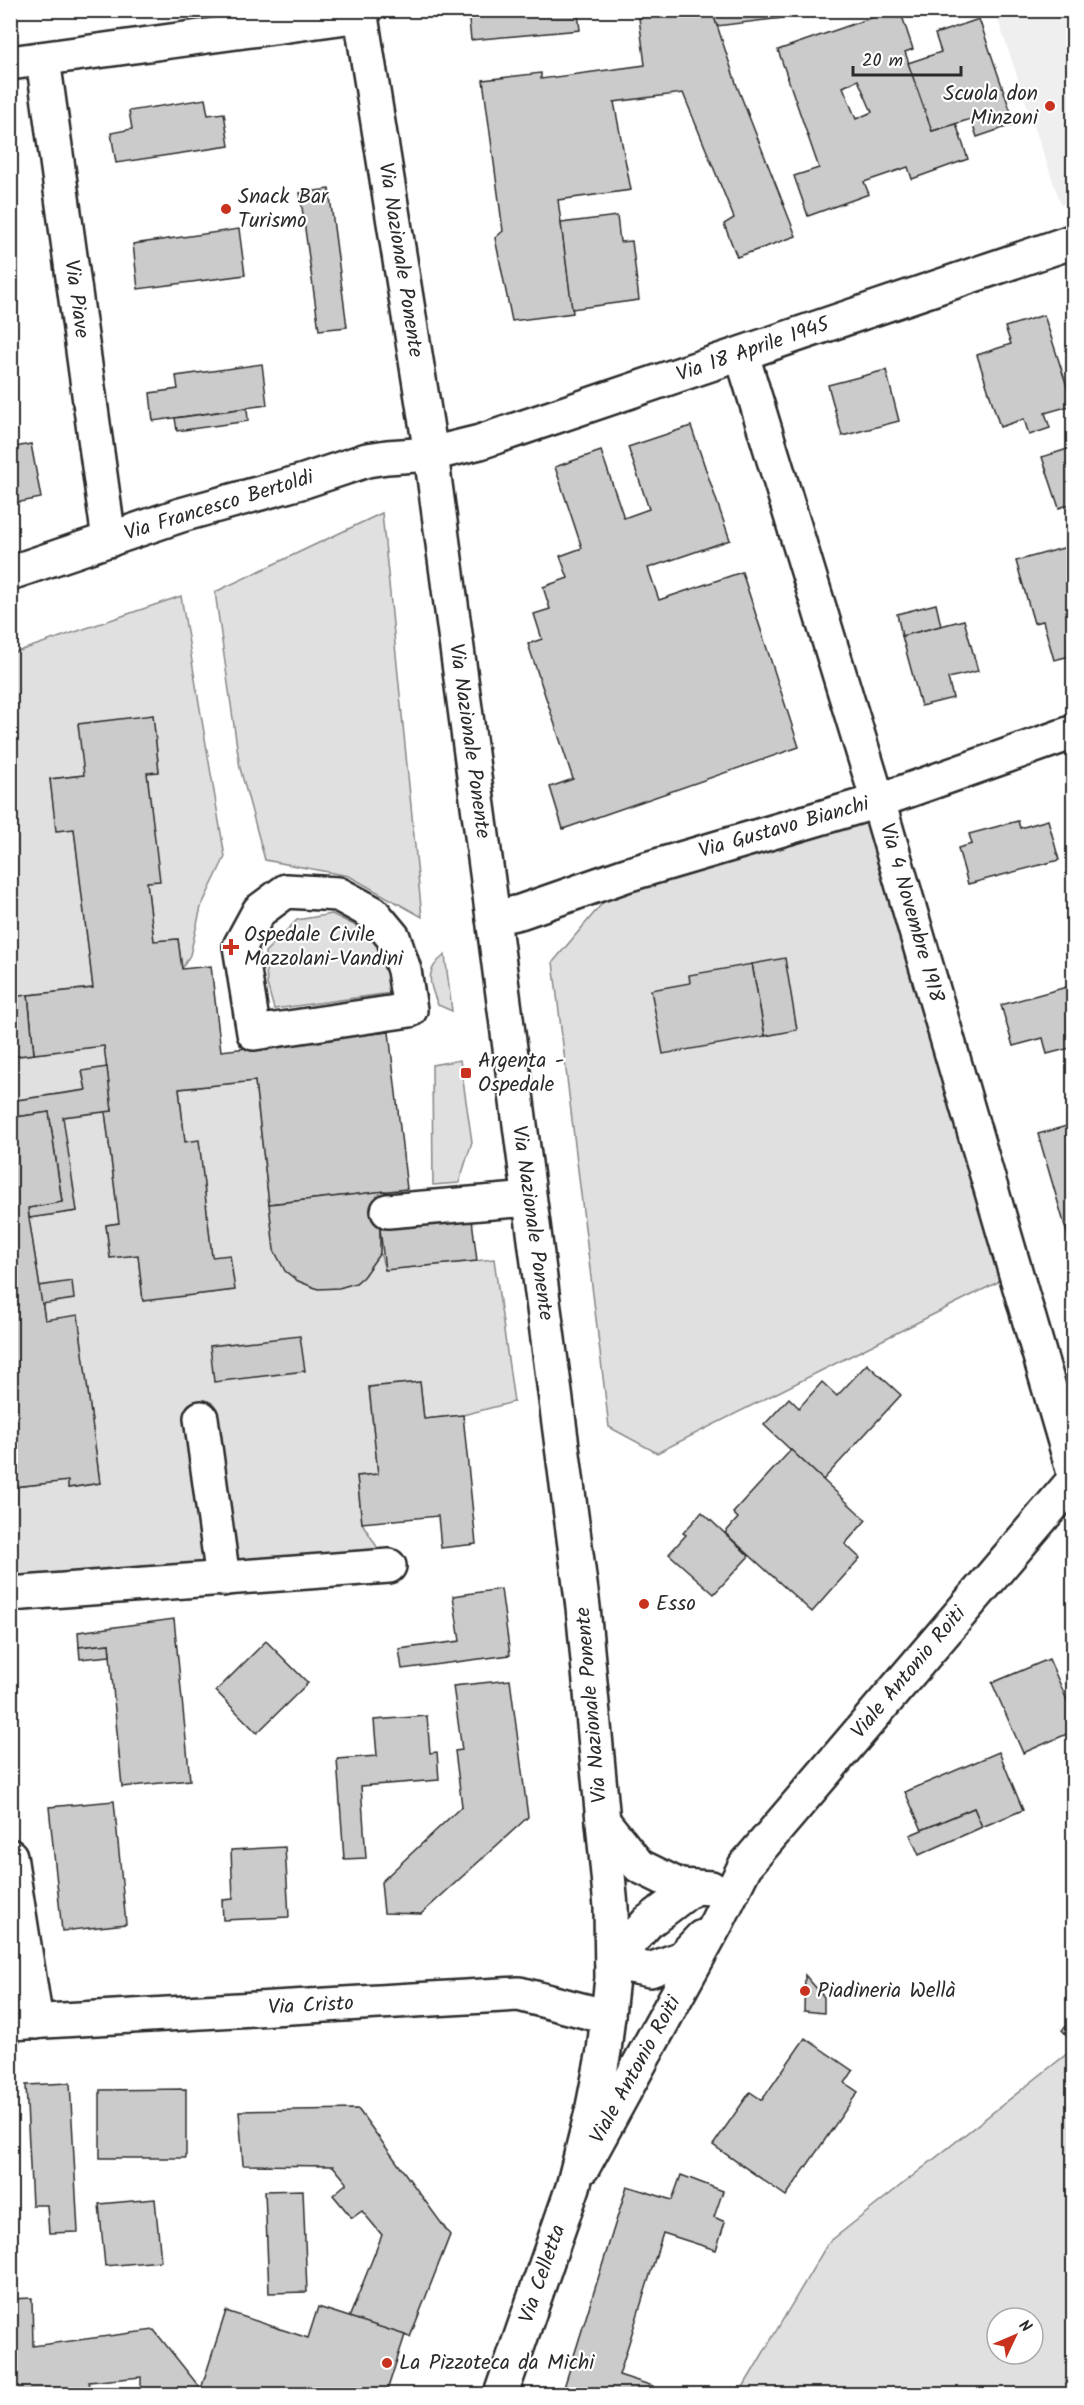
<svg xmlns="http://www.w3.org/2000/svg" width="1084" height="2405" font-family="Kalam,sans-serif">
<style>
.built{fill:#efefef}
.green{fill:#e0e0e0;stroke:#868686;stroke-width:1.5;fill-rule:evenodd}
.building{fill:#cbcbcb;stroke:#2b2b2b;stroke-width:1.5;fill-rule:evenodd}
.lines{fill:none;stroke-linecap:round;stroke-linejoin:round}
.minor-casing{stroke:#2b2b2b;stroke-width:38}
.major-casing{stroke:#2b2b2b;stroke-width:38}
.minor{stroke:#fff;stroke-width:33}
.major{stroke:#fff;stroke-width:33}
.poi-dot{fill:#c8321e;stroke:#fff;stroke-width:2}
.labels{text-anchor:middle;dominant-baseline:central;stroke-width:4.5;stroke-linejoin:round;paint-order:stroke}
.poi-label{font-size:21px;fill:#2b2b2b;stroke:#fff;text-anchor:start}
.street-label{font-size:21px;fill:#2b2b2b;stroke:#fff}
</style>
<rect width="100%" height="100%" fill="#fff"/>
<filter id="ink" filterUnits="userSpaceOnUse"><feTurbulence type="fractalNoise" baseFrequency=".0167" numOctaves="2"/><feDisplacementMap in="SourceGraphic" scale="12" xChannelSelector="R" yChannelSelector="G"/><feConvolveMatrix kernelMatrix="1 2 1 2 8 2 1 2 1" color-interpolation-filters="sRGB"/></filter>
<g filter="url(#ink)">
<polygon class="built" points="995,11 1073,11 1073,201 1061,205"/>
<g class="green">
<polygon points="382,513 422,917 349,876 265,860 240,768 215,592"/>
<polygon points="181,596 225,857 201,907 190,955 182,969 178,939 154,941 147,882 159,880 147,773 159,771 153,715 84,775 50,779 57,831 74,829 93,988 11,997 10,654"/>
<polygon points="878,801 1016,1273 657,1453 609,1427 553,962 626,875"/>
<polygon points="332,914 360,928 387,950 391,993 274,1009 267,984 265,952 297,920"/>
<path d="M445,955L452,1011L438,1005C429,984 424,970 445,955Z"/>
<polygon points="104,1046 107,1067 82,1071 86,1090 11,1101 10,1057"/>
<polygon points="460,1060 472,1142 459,1183 433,1185 432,1065"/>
<polygon points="255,1081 269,1204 378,1192 380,1253 385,1270 494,1259 514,1402 463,1415 424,1419 420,1382 369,1387 378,1474 357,1476 362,1523 389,1566 11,1594 10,1499 16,1498 14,1487 68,1481 69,1488 100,1483 78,1316 45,1320 29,1218 77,1211 58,1113 105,1111 119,1223 106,1225 110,1258 138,1255 143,1301 234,1290 212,1257 199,1141 185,1142 179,1089"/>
<path d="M1073,2049V2394H739L828,2243ZM997,2318H1033V2354H997Z"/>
</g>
<g class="building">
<polygon points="468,10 599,10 599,12 578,14 580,30 471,40"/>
<polygon points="638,10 712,10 737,86 796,236 737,257 724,224 734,218 683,93 614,102 631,190 558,200 573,313 512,321 495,238 503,231 483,80 541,73 541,79 645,65"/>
<polygon points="712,10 782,10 782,18 717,26"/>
<path d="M894,10H900L913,49L905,52L932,131L956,124L968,159L912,179L908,167L864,182L869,194L808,216L794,176L819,168L778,50ZM858,80L872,112L856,119L843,87Z"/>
<polygon points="979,19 1015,124 977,137 971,119 932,131 908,63 941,52 935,34"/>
<polygon points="205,99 208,115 224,113 229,146 116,163 111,133 132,129 129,111"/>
<polygon points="329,189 347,327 319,330 300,193"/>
<polygon points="617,216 620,242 632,241 639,300 572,309 561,223"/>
<polygon points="239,229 245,275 138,289 133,244"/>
<polygon points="1044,315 1073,405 1045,413 1050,428 1029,435 1024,419 1000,427 977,355 1011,344 1005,327"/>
<polygon points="262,364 267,405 153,421 150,393 178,389 176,376"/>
<polygon points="886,370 899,421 842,436 828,385"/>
<polygon points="247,408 248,421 177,431 175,418"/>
<polygon points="691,426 730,540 648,568 659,600 742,572 799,747 563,829 550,787 573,779 528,644 542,639 534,614 550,609 543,587 568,578 560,556 582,548 555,467 601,451 624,518 649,509 628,447"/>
<polygon points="31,444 41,498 10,504 10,448"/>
<polygon points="1074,447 1074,503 1059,508 1042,457"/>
<polygon points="1074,545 1074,655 1054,660 1043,621 1034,623 1016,561"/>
<polygon points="936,604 941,626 902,636 897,614"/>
<polygon points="964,620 978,671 948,678 953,698 921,706 902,636"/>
<polygon points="153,715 159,772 147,773 160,881 147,882 154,941 178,939 182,969 211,966 221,1051 389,1032 407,1189 269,1204 255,1081 179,1089 185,1142 199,1140 212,1257 230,1255 235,1290 143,1301 138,1255 110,1258 106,1225 119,1223 105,1111 112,1111 104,1046 34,1054 28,995 93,988 74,829 56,831 50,779 84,775 78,724"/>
<polygon points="1048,820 1059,860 968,884 958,848 972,844 969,834 1018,821 1020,828"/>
<polygon points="785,958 797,1030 765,1036 752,964"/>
<polygon points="752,964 765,1036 663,1054 651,990 690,983 689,975"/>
<polygon points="1074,985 1074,1047 1047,1054 1043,1038 1013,1046 1001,1005"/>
<polygon points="28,995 34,1054 10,1057 10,997"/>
<polygon points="107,1067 112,1111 63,1117 77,1211 29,1218 28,1208 62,1202 49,1112 10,1118 10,1101 86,1090 82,1071"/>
<polygon points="49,1112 62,1202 28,1208 29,1218 45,1320 78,1315 100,1483 68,1488 68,1481 14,1487 16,1498 10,1499 10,1118"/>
<polygon points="1074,1124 1074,1257 1038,1134"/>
<polygon points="385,1191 390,1228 380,1229 380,1253 363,1277 356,1283 339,1288 318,1289 298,1281 285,1271 274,1250 269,1204"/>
<polygon points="472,1220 477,1261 385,1270 380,1229"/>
<polygon points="72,1281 74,1299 42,1304 39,1286"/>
<polygon points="300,1336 305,1371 214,1382 210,1346"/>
<polygon points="867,1364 901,1395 823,1480 764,1425 789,1398 799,1408 822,1382 837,1396"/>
<polygon points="420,1382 424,1419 463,1415 476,1544 441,1548 438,1516 362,1523 357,1476 378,1474 369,1387"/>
<polygon points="791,1450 866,1520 845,1544 860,1558 812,1612 725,1533 738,1518 733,1513"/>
<polygon points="702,1512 749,1556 714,1594 669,1554 686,1535 683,1533"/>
<polygon points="501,1589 510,1655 402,1669 399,1649 460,1641 453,1596"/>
<polygon points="174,1619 190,1780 122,1787 109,1644 79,1647 78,1632"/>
<polygon points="266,1641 308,1683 257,1733 216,1691"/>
<polygon points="109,1644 110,1656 80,1659 79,1647"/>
<polygon points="1049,1659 1074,1716 1074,1731 1023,1753 992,1683"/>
<polygon points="510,1680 528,1817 421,1914 384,1913 381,1882 462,1806 455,1751 462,1750 453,1686"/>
<polygon points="427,1716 430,1753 437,1752 439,1780 361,1786 366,1858 344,1859 337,1759 377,1756 374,1720"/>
<polygon points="999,1752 1023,1810 982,1827 974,1808 922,1830 905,1792"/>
<polygon points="114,1801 126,1924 62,1931 49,1807"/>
<polygon points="974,1808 982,1827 919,1855 910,1835"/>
<polygon points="285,1847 289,1917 223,1920 222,1900 233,1899 231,1850"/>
<polygon points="805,1975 824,1997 824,2013 804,2011"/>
<polygon points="1074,2020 1074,2043 1062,2030"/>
<polygon points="805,2038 853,2071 845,2083 858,2092 786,2196 713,2145 750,2092 762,2100"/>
<polygon points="70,2083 78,2232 49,2233 47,2205 32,2205 26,2085"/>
<polygon points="186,2089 186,2158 100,2158 100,2090"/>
<polygon points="358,2109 450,2235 410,2337 349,2318 382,2235 362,2211 352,2218 333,2195 347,2183 333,2166 243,2165 239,2111"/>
<polygon points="681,2175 723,2191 714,2217 725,2222 716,2250 663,2233 619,2375 653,2386 651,2394 562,2394 627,2186 672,2200"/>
<polygon points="303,2190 307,2292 269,2293 265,2191"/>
<polygon points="155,2199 161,2261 105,2266 99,2204"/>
<polygon points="32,2298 33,2346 154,2330 201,2389 226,2311 308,2338 318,2307 405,2335 386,2394 141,2394 141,2377 89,2382 91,2390 10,2394 10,2299"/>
</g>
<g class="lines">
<defs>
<g id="minor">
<polyline points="43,59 109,540"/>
<polyline points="10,63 361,15"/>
<polyline points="742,355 878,801 1074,1473"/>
<polyline points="10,573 181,515 304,481 367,460 387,457 431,454 480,442 1074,241"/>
<polygon points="286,891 338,894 373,913 393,937 404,970 410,1010 254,1033 240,946 259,911"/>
<polyline points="493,918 520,912 626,875 878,801 1074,732"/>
<polyline points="388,1211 529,1199"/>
<polyline points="201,1418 223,1579"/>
<polyline points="10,1594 389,1566"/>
<polyline points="603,1821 639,1866 680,1886 711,1888"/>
<polyline points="10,1856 36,2022"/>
<polyline points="694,1887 648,1922 612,1962 650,1970 682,1958 702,1937"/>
<polyline points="10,2023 519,1994 608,2017"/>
<polyline points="583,2167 717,1922 745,1866 1074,1480"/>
</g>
<polyline id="major" points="360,10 431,454 493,918 583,1607 611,1907 612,1978 604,2051 592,2112 573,2187 501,2394"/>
</defs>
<use href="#minor" class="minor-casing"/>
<use href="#major" class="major-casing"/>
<use href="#minor" class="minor"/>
<use href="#major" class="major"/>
</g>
</g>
<g class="poi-dot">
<circle cx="1050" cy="106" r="6"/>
<circle cx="226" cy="209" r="6"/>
<path d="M228 938h6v6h6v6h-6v6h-6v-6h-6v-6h6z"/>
<rect x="460" y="1067" width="12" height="12" rx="3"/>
<circle cx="644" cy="1604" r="6"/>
<circle cx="805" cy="1991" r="6"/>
<circle cx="387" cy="2363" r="6"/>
</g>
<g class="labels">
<g class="poi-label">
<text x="1038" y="94" text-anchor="end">Scuola don<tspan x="1038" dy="24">Minzoni</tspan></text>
<text x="238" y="197">Snack Bar<tspan x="238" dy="24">Turismo</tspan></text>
<text x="244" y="935">Ospedale Civile<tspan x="244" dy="24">Mazzolani-Vandini</tspan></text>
<text x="478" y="1061">Argenta -<tspan x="478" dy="24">Ospedale</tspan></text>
<text x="656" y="1604">Esso</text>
<text x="817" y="1991">Piadineria Wellà</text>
<text x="399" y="2363">La Pizzoteca da Michi</text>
</g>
<g class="street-label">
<text transform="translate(400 260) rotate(81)">Via Nazionale Ponente</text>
<text transform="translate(76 299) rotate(82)">Via Piave</text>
<text transform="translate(753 350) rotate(-19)">Via 18 Aprile 1945</text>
<text transform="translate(219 506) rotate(-17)">Via Francesco Bertoldi</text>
<text transform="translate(469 741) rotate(82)">Via Nazionale Ponente</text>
<text transform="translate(784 828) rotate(-16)">Via Gustavo Bianchi</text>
<text transform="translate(911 913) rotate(74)">Via 4 Novembre 1918</text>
<text transform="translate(532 1223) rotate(82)">Via Nazionale Ponente</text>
<text transform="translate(909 1673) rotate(-50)">Viale Antonio Roiti</text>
<text transform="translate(592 1705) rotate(-95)">Via Nazionale Ponente</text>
<text transform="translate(311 2006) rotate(-3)">Via Cristo</text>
<text transform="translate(636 2070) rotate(-61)">Viale Antonio Roiti</text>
<text transform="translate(543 2274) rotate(-71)">Via Celletta</text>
</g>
</g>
<rect width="1084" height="2405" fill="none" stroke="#fff" stroke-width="36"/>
<rect x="18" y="18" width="1048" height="2369" fill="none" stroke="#2b2b2b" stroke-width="2" filter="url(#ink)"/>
<g transform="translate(1015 2336) rotate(46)"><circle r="28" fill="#ffffff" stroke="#aaaaaa" stroke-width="1.5"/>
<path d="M0-4.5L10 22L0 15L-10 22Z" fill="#c8321e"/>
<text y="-9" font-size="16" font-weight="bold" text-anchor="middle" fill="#2b2b2b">N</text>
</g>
<path d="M853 66v9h108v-9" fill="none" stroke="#2b2b2b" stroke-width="3"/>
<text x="862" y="66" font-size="18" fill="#2b2b2b" stroke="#ffffff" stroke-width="4.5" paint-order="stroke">20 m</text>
</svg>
